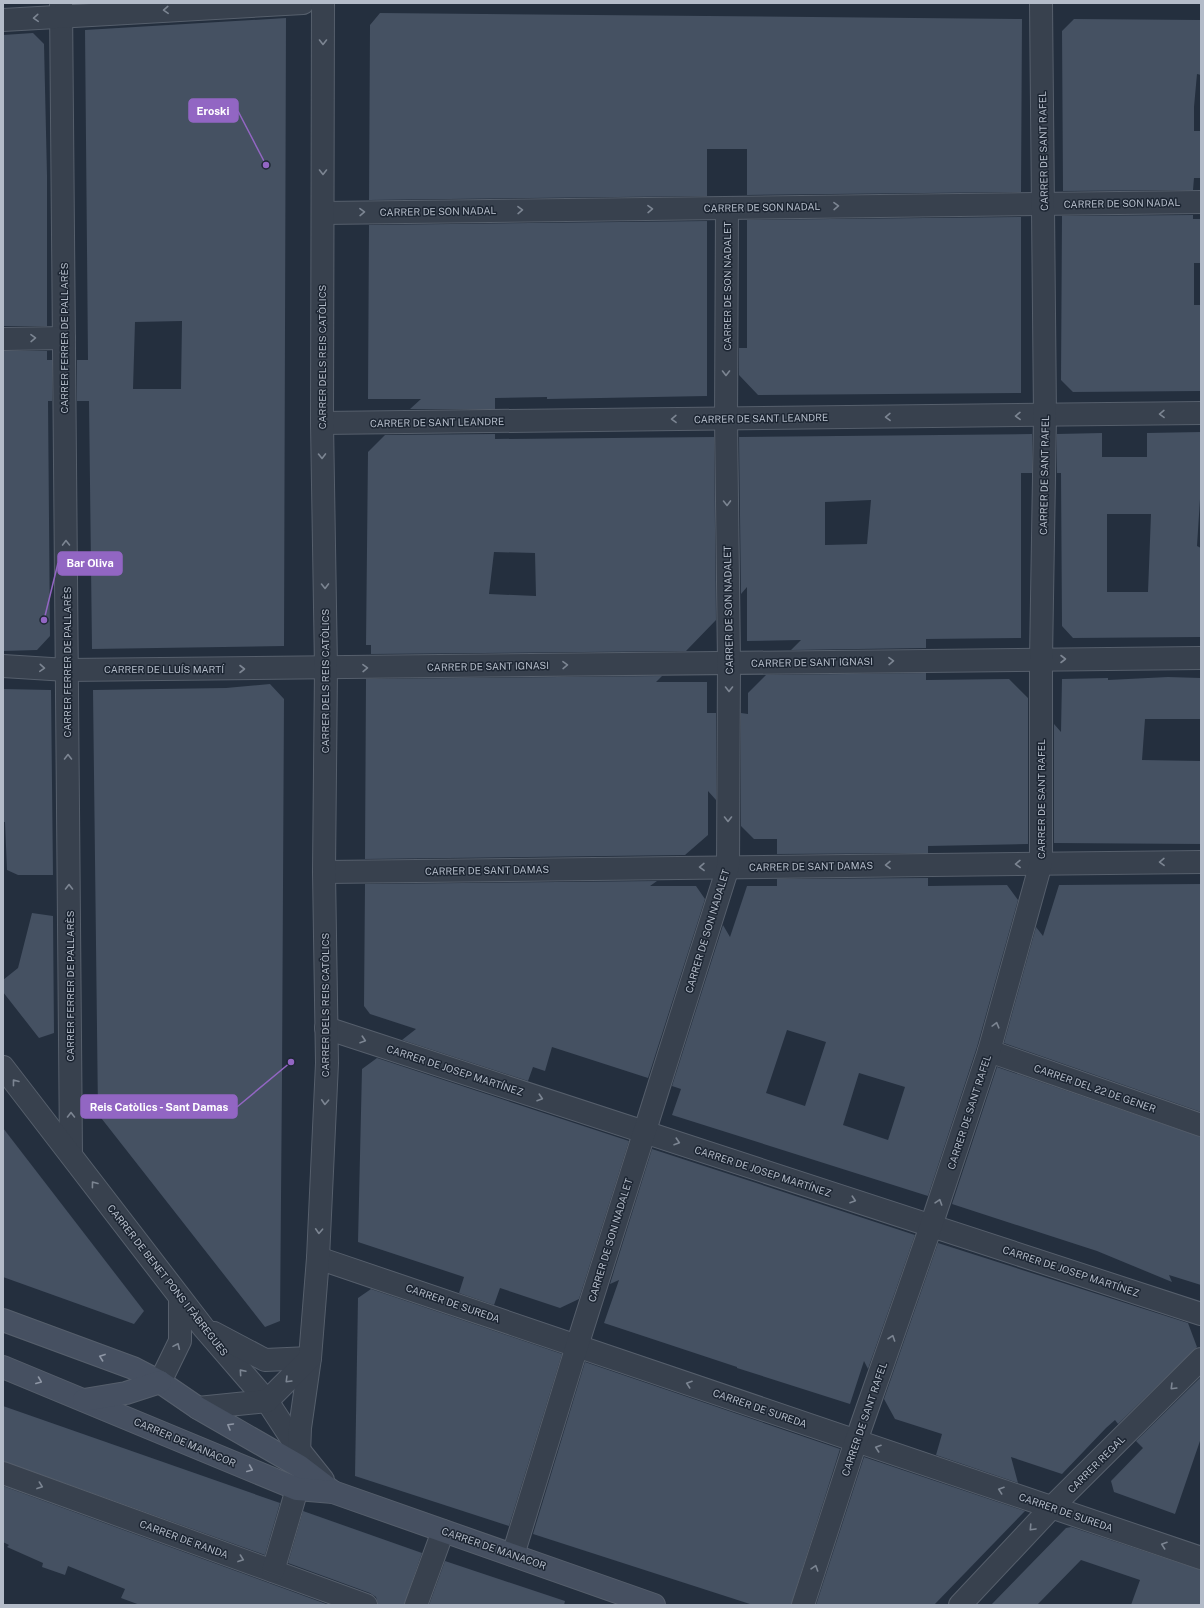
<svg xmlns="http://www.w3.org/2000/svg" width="1204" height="1608" font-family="'Public Sans',sans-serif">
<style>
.building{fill:#455162;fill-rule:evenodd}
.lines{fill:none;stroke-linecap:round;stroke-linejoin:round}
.minor-casing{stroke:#565f6c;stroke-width:24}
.tertiary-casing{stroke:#565f6c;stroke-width:24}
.secondary-casing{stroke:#565f6c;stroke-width:24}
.minor{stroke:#38414e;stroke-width:22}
.tertiary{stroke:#38414e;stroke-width:22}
.secondary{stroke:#465061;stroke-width:22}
.oneway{stroke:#7c8592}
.oneway2{stroke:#8e96a5}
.labels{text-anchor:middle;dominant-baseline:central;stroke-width:3;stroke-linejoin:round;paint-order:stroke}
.street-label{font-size:10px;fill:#b4bcc9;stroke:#1d2633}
.leader{fill:none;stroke:#9266c3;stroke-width:1.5}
.callout-dot{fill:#9266c3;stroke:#1d2633;stroke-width:1.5}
.callout{fill:#9266c3;stroke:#9266c3;stroke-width:1.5}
.callout-label{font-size:11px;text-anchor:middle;font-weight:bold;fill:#fff}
</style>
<rect width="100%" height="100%" fill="#242f3e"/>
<g class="building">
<polygon points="380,13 1022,19 1021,192 747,195 747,149 707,149 707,196 369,200 370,25"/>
<path d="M286,18L284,646L92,649L89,401H77V360H88L85,30ZM182,321L181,389H133L135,322Z"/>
<polygon points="1074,19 1201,20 1201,75 1197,74 1194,107 1194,131 1201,131 1201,178 1194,178 1193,190 1063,191 1062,31"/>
<polygon points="33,33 44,44 47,176 47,326 3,326 3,35"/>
<polygon points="1193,215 1193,219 1201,219 1201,263 1194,263 1194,305 1201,305 1201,391 1073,392 1061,380 1062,216"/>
<polygon points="1021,217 1021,393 758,395 739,375 739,348 747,348 747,220"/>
<polygon points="707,221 707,396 547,399 547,397 495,398 495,409 410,409 421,399 368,399 369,225"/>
<polygon points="3,351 47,351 47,360 52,360 52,401 48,401 50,636 37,650 3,651 4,571 3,571 4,443"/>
<path d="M1201,432V484L1197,546L1201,548V637L1073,638L1062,626L1061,473H1057V434L1102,433V457H1147V433ZM1107,514H1151L1148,592H1107Z"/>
<path d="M495,434V439L714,437L716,620L686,651L371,654V645H366L368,452L385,435ZM494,552L535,553L536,596L489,594Z"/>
<path d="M1032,434V473H1021V638L926,639V648L791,650L801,640L747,641V587L741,594L739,437ZM871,500L867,544L825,545V502Z"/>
<polygon points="926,673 926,680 1009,679 1028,698 1028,844 928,846 928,853 777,854 777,839 754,839 741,826 741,713 748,714 748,693 766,675"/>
<polygon points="662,676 656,682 707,682 707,713 716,713 716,800 708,791 708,835 685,855 365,859 366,679"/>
<polygon points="1168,677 1201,678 1201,719 1145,719 1142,760 1201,761 1201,844 1054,843 1054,724 1061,732 1062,679 1108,678 1108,680"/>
<polygon points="270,684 284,699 282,1078 280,1321 265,1327 98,1114 93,690 226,688"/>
<polygon points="3,689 51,690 53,875 18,875 7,870 5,822 3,822"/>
<path d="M928,878V886L1007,885L1018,900L977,1047L928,1196L672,1115L681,1089L672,1086L723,925L730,937L747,886H777V879ZM787,1030L826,1042L805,1106L766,1093ZM859,1073L905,1087L888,1140L843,1125Z"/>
<polygon points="657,881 650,886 696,886 705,899 648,1078 552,1047 545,1071 533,1067 528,1081 402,1040 416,1029 370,1014 364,1006 365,884"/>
<polygon points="1201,884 1201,1112 1004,1043 1036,927 1043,936 1059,885"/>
<polygon points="32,913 53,916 54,1033 39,1038 3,992 3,980 18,968"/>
<polygon points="377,1058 629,1141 579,1299 560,1308 500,1288 494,1305 459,1293 464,1277 358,1242 362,1069"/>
<polygon points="997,1067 1201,1137 1201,1285 1169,1275 1172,1282 1097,1251 952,1204"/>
<polygon points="3,1128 144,1311 134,1324 3,1277"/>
<polygon points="652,1149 915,1235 868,1369 864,1361 850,1404 737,1368 737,1367 604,1323 619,1280 610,1284"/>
<polygon points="938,1243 1188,1323 1197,1347 1118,1424 1115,1420 1106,1428 1062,1474 1011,1457 1018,1483 936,1455 942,1434 895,1419 884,1399"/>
<polygon points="371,1289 562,1354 509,1526 355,1476 358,1298"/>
<polygon points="585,1362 840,1449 791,1605 753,1605 533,1534"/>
<polygon points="1201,1377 1201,1438 1175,1514 1114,1492 1111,1481 1143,1448 1136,1441"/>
<polygon points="3,1406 280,1503 265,1555 3,1461"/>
<polygon points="864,1457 1025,1511 934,1605 816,1605"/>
<polygon points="3,1486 329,1605 140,1605 121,1598 125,1589 68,1566 65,1575 42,1567 43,1563 7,1547 9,1545 3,1542"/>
<polygon points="303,1511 422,1553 404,1605 378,1605 376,1597 370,1593 288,1563"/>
<polygon points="1071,1527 1201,1570 1201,1605 1131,1605 1140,1580 1081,1560 1037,1605 991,1605 1066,1528"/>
<polygon points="445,1561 565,1601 564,1605 429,1605"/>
</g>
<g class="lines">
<defs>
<g id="minor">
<polyline points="61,3 71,1154"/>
<polyline points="3,20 303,3"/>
<polyline points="323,213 1201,202"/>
<polyline points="3,339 64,338"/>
<polyline points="322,423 1201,413"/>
<polyline points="3,666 67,670 1201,658"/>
<polyline points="324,872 1201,862"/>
<polyline points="326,1028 1201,1314"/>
<polyline points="989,1051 1201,1125"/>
<polyline points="318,1258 1201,1558"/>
<polyline points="3,1473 366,1605"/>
<polyline points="513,1555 577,1346 728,867 729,663 726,419 727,208"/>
<polyline points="273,1571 297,1489"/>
<polyline points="416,1605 443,1531"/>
<polyline points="803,1605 856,1441 931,1226 989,1051 1041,863 1041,659 1045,416 1041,3"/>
<polyline points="960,1605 1052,1507 1201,1359"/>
</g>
<g id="tertiary">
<polyline points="3,1067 203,1327 267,1401 299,1450 323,1480"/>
<polyline points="214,1333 265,1360 310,1358 300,1428 299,1454"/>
<polyline points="160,1382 180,1341 180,1298"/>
<polyline points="198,1408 267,1401 310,1358 318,1258 327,1063 324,872 326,668 322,423 323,3"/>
</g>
<g id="secondary">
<polyline points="3,1320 133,1368 160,1382 198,1408 299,1466 333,1492"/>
<polyline points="3,1367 297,1489 333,1492 654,1605"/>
<polyline points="84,1400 126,1393 160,1382"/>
</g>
</defs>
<use href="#minor" class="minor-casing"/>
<use href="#tertiary" class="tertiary-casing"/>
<use href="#secondary" class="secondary-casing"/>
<use href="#minor" class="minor"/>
<use href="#tertiary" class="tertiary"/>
<use href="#secondary" class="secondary"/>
</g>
<defs><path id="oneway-chevron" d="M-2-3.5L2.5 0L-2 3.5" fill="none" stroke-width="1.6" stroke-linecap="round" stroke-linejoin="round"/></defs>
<g class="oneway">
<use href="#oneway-chevron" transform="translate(166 10) rotate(177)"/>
<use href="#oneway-chevron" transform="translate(36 18) rotate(176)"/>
<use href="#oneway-chevron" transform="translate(323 42) rotate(90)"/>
<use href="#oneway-chevron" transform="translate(323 172) rotate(90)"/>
<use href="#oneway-chevron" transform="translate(836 206) rotate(-1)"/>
<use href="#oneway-chevron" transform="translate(650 209) rotate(-1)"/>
<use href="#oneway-chevron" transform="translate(520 210) rotate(-1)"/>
<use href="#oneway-chevron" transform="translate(362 212) rotate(-1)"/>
<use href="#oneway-chevron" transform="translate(33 338) rotate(-1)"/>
<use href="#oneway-chevron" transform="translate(726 373) rotate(90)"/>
<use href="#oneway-chevron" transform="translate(1162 414) rotate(179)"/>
<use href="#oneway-chevron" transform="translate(1018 416) rotate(179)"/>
<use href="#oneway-chevron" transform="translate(888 417) rotate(179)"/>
<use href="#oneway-chevron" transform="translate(674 419) rotate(179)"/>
<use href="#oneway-chevron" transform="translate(322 456) rotate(89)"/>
<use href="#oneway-chevron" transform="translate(727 503) rotate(89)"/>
<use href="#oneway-chevron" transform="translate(66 543) rotate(-91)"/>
<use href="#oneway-chevron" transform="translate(325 586) rotate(89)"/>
<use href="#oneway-chevron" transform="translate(1063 659)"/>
<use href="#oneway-chevron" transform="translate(891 661) rotate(-1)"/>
<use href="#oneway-chevron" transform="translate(565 665) rotate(-1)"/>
<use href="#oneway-chevron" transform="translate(42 668) rotate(4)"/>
<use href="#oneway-chevron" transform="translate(365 668) rotate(-1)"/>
<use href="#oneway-chevron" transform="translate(242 669)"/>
<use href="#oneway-chevron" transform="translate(729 689) rotate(90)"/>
<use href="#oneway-chevron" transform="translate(68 757) rotate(-90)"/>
<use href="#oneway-chevron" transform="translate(728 819) rotate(90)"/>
<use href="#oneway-chevron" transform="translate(1162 862) rotate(179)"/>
<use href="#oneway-chevron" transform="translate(1018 864) rotate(179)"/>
<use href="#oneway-chevron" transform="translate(888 865) rotate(179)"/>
<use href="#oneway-chevron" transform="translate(702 867) rotate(179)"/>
<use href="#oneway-chevron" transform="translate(69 887) rotate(-90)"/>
<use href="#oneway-chevron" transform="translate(996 1025) rotate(-75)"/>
<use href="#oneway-chevron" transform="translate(363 1040) rotate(18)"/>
<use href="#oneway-chevron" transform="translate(15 1082) rotate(-128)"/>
<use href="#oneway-chevron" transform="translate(540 1098) rotate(18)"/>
<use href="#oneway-chevron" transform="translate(325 1102) rotate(93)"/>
<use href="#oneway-chevron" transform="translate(71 1115) rotate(-90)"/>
<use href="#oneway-chevron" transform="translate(677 1142) rotate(18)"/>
<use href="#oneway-chevron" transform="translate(94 1184) rotate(-127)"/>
<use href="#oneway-chevron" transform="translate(853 1200) rotate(18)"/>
<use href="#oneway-chevron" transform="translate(939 1202) rotate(-72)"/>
<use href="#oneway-chevron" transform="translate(319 1231) rotate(93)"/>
<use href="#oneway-chevron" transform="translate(892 1338) rotate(-71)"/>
<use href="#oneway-chevron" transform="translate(177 1346) rotate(-66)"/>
<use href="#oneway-chevron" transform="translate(242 1372) rotate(-131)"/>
<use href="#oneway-chevron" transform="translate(288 1380) rotate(135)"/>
<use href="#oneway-chevron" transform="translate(689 1384) rotate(-161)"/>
<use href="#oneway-chevron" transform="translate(1173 1387) rotate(135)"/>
<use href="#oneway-chevron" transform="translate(878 1448) rotate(-161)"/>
<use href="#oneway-chevron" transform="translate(40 1486) rotate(20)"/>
<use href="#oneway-chevron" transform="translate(1001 1490) rotate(-161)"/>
<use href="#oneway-chevron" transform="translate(1032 1528) rotate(133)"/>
<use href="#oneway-chevron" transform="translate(1164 1545) rotate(-161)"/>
<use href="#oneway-chevron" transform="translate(241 1559) rotate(20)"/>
<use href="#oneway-chevron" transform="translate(815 1568) rotate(-72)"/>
</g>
<g class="oneway2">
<use href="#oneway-chevron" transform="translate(102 1357) rotate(-160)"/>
<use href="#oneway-chevron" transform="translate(39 1381) rotate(22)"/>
<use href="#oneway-chevron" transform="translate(230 1426) rotate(-150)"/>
<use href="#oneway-chevron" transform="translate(250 1469) rotate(23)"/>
</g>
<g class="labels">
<g class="street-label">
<text transform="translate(1043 151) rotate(-91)">CARRER DE SANT RAFEL</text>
<text transform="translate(1122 203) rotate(-1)">CARRER DE SON NADAL</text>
<text transform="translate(762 207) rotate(-1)">CARRER DE SON NADAL</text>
<text transform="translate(438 211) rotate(-1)">CARRER DE SON NADAL</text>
<text transform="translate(727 286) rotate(-90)">CARRER DE SON NADALET</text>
<text transform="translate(64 338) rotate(-90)">CARRER FERRER DE PALLARÈS</text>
<text transform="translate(322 357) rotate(-90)">CARRER DELS REIS CATÒLICS</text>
<text transform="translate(761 418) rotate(-1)">CARRER DE SANT LEANDRE</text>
<text transform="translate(437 422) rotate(-1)">CARRER DE SANT LEANDRE</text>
<text transform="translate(1044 475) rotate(-89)">CARRER DE SANT RAFEL</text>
<text transform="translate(728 610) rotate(-91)">CARRER DE SON NADALET</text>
<text transform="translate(67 662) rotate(-90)">CARRER FERRER DE PALLARÈS</text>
<text transform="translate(812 662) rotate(-1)">CARRER DE SANT IGNASI</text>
<text transform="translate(488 666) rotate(-1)">CARRER DE SANT IGNASI</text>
<text x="164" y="669">CARRER DE LLUÍS MARTÍ</text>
<text transform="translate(325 681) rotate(-90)">CARRER DELS REIS CATÒLICS</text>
<text transform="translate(1041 799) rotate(-90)">CARRER DE SANT RAFEL</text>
<text transform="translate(811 866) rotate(-1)">CARRER DE SANT DAMAS</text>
<text transform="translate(487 870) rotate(-1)">CARRER DE SANT DAMAS</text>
<text transform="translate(707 931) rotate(-73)">CARRER DE SON NADALET</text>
<text transform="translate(70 986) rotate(-90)">CARRER FERRER DE PALLARÈS</text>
<text transform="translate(325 1005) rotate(-90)">CARRER DELS REIS CATÒLICS</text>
<text transform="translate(455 1070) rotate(18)">CARRER DE JOSEP MARTÍNEZ</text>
<text transform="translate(1095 1088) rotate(19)">CARRER DEL 22 DE GENER</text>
<text transform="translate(969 1112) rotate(-72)">CARRER DE SANT RAFEL</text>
<text transform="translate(763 1171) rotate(18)">CARRER DE JOSEP MARTÍNEZ</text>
<text transform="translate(610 1240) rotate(-73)">CARRER DE SON NADALET</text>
<text transform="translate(1071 1271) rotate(18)">CARRER DE JOSEP MARTÍNEZ</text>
<text transform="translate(168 1280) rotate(52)">CARRER DE BENET PONS I FÀBREGUES</text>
<text transform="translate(453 1303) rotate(19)">CARRER DE SUREDA</text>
<text transform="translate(760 1408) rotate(19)">CARRER DE SUREDA</text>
<text transform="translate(864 1419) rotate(-71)">CARRER DE SANT RAFEL</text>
<text transform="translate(185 1442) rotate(23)">CARRER DE MANACOR</text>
<text transform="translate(1096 1464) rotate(-45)">CARRER REGAL</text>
<text transform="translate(1066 1512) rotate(19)">CARRER DE SUREDA</text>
<text transform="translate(184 1539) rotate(20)">CARRER DE RANDA</text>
<text transform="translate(494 1548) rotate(19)">CARRER DE MANACOR</text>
</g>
</g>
<path class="leader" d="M266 165L238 111M44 620L58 563M291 1062L237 1107"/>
<g class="callout-dot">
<circle cx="266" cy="165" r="4"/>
<circle cx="44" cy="620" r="4"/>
<circle cx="291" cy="1062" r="4"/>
</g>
<g class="callout">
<rect x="189" y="99" width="49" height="23" rx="4"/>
<rect x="58" y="552" width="64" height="23" rx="4"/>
<rect x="81" y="1095" width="156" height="23" rx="4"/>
</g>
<g class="callout-label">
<text x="213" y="115">Eroski</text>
<text x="90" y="567">Bar Oliva</text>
<text x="159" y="1111">Reis Catòlics - Sant Damas</text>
</g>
<rect width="1204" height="1608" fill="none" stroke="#b4bcc9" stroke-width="8"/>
</svg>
